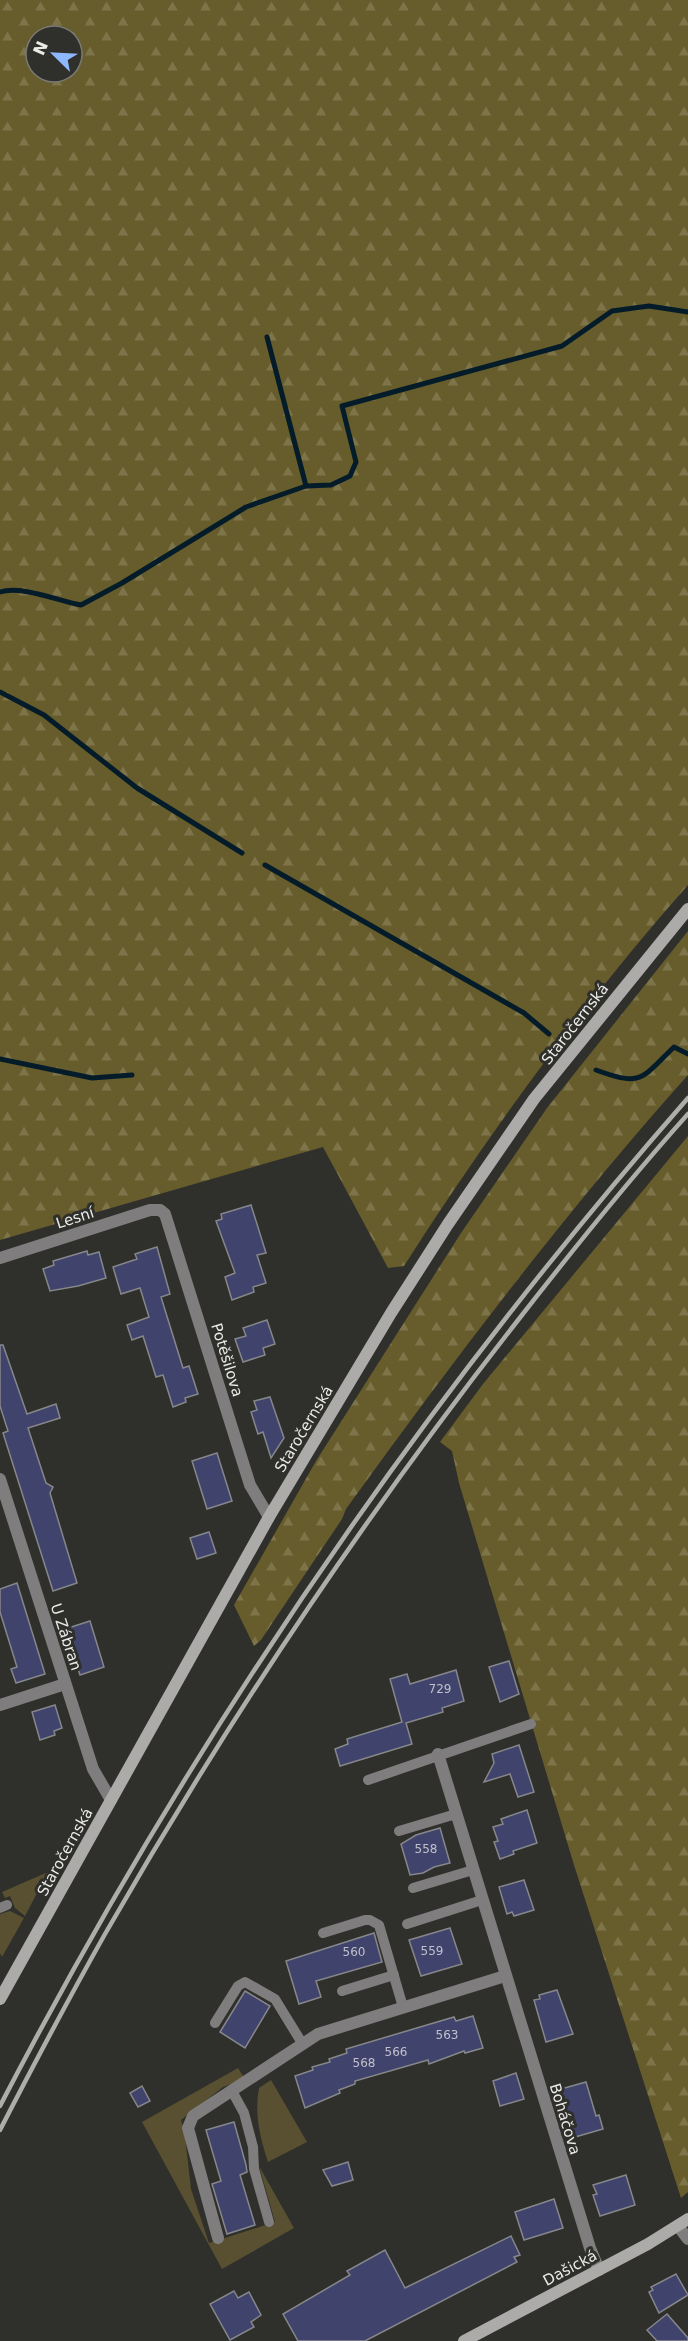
<svg xmlns="http://www.w3.org/2000/svg" width="688" height="2341" font-family="'DejaVu Sans',sans-serif">
<style>
.green{fill:#585031}
.forest{fill:url(#forest-firs);fill-rule:evenodd}
.lines{fill:none;stroke-linecap:round;stroke-linejoin:round}
.stream{stroke:#041c2a;stroke-width:5}
.building{fill:#40436c;stroke:#86878a;stroke-width:1.5}
.lane{stroke:#7f7d7d;stroke-width:10}
.street{stroke:#7f7d7d;stroke-width:12}
.secondary{stroke:#adaaaa;stroke-width:12}
.rail{stroke:#adadaa;stroke-width:4.5}
.labels{text-anchor:middle;dominant-baseline:central;stroke-width:6;stroke-linejoin:round;paint-order:stroke}
.number-label{font-size:12px;fill:#c0c1ca}
.street-label{font-size:15px;fill:#ebebe9;stroke:#2f2f2b}
</style>
<defs>
<pattern id="forest-firs" width="22" height="20" patternUnits="userSpaceOnUse" patternTransform="scale(1.5)"><rect width="22" height="20" fill="#675c2b"/><path d="M5 1l3.5 6h-7zM16 11l3.5 6h-7z" fill="#7d744a"/></pattern>
</defs>
<rect width="100%" height="100%" fill="#2f2f2b"/>
<g class="green">
<polygon points="48,1872 25,1916 15,1908 10,1896 5,1898 2,1892"/>
<polygon points="10,1911 24,1918 2,1957 0,1953 0,1914"/>
<polygon points="238,2068 245,2079 223,2087 181,2120 185,2136 191,2189 209,2243 275,2222 259,2166 294,2228 222,2269 142,2122"/>
<path d="M271,2080L307,2142L268,2162C260,2138 254,2113 259,2088Z"/>
</g>
<g class="forest">
<path d="M0,0H688V885C583,1004 489,1133 404,1266L388,1268L323,1147L0,1240ZM36,36H72V72H36Z"/>
<path d="M688,931V1075C565,1213 454,1359 346,1509L342,1519L261,1640L254,1646L234,1605L316,1461L461,1233L547,1108Z"/>
<polygon points="688,1136 688,2192 681,2198 574,1865 459,1483 452,1451 440,1442 483,1384"/>
</g>
<g class="lines">
<g class="stream">
<polyline points="267,337 306,486"/>
<path d="M0,592C21,585 59,601 81,605L122,583L246,507L306,486L331,485L350,476L356,462L342,406L562,346L612,311L649,306L688,312"/>
<polyline points="0,692 44,715 137,788 242,853"/>
<polyline points="265,865 524,1013 549,1034"/>
<polyline points="0,1059 92,1078 132,1075"/>
<path d="M596,1070C642,1087 641,1079 674,1047L688,1054"/>
</g>
</g>
<g class="building">
<polygon points="251,1205 266,1253 257,1255 266,1283 253,1287 254,1292 232,1300 225,1277 235,1273 216,1221 222,1219 221,1214"/>
<polygon points="157,1247 170,1294 161,1297 183,1368 189,1366 198,1394 185,1398 186,1402 173,1407 163,1375 156,1377 143,1336 132,1340 127,1325 149,1317 140,1288 121,1294 113,1267 137,1259 135,1254"/>
<polygon points="87,1251 88,1255 99,1252 106,1278 78,1286 50,1291 43,1269 54,1265 53,1261"/>
<polygon points="267,1320 275,1344 263,1348 265,1355 243,1362 235,1339 246,1336 243,1328"/>
<polygon points="0,1345 3,1345 27,1414 56,1404 60,1418 28,1428 46,1483 53,1487 50,1493 77,1583 53,1591 3,1433 8,1431 0,1406"/>
<polygon points="270,1397 284,1438 271,1458 263,1432 258,1434 251,1412 257,1410 254,1401"/>
<polygon points="217,1453 232,1501 207,1509 192,1461"/>
<polygon points="209,1532 216,1553 197,1559 190,1538"/>
<polygon points="17,1583 45,1674 16,1683 11,1669 17,1667 0,1612 0,1589"/>
<polygon points="90,1621 104,1667 80,1675 65,1629"/>
<polygon points="509,1661 519,1694 500,1702 489,1667"/>
<polygon points="456,1670 464,1701 442,1708 443,1712 406,1723 412,1744 340,1766 335,1749 348,1744 347,1739 402,1722 390,1679 407,1674 410,1684"/>
<polygon points="55,1705 62,1728 54,1731 55,1735 40,1740 32,1712"/>
<polygon points="519,1745 534,1792 518,1797 510,1774 484,1782 494,1763 492,1754"/>
<polygon points="527,1810 537,1843 513,1851 514,1854 500,1859 494,1842 498,1841 493,1827 503,1824 501,1819"/>
<polygon points="440,1828 450,1863 434,1867 423,1873 410,1875 401,1844 416,1835"/>
<polygon points="524,1880 534,1910 514,1916 512,1912 507,1914 499,1887"/>
<polygon points="450,1928 462,1964 421,1976 409,1940"/>
<polygon points="374,1933 382,1962 316,1981 321,1997 299,2004 286,1961"/>
<polygon points="557,1990 573,2034 546,2042 534,2000 540,1999 539,1995"/>
<polygon points="245,1991 270,2006 245,2048 220,2032"/>
<polygon points="473,2016 483,2048 465,2053 464,2051 429,2064 428,2060 355,2081 355,2084 339,2090 340,2093 305,2108 295,2076 313,2070 312,2067 330,2062 329,2059 347,2053 346,2049 454,2017 456,2021"/>
<polygon points="516,2073 524,2099 500,2106 493,2081"/>
<polygon points="586,2082 596,2116 599,2115 603,2129 575,2137 561,2089"/>
<polygon points="142,2086 150,2101 138,2107 130,2093"/>
<polygon points="234,2122 246,2165 247,2172 240,2175 255,2225 227,2234 212,2184 221,2181 206,2130"/>
<polygon points="348,2162 353,2180 332,2186 323,2170"/>
<polygon points="626,2175 635,2205 600,2216 593,2195 597,2194 593,2185"/>
<polygon points="554,2199 563,2228 524,2240 515,2212"/>
<polygon points="511,2236 520,2255 514,2257 517,2262 365,2341 298,2341 283,2314 350,2275 347,2271 385,2250 405,2288"/>
<polygon points="676,2274 688,2295 659,2313 649,2292 653,2290 651,2287"/>
<polygon points="234,2291 238,2298 249,2292 261,2315 251,2322 254,2327 230,2340 210,2304"/>
<polygon points="667,2314 688,2338 688,2341 657,2341 647,2330"/>
</g>
<g class="lines">
<g class="lane">
<polyline points="368,1780 531,1724"/>
<polyline points="399,1831 456,1814"/>
<polyline points="413,1888 473,1870"/>
<polyline points="0,1908 7,1905"/>
<polyline points="407,1924 482,1900"/>
<polyline points="323,1933 365,1920 370,1920 379,1925 403,2007"/>
<polyline points="342,1991 394,1975"/>
<polyline points="215,2023 238,1986 245,1982 275,1999 302,2043"/>
<polyline points="232,2091 244,2113 253,2147 254,2169 269,2222"/>
</g>
<g class="street">
<polyline points="0,1258 150,1210 160,1210 165,1214 250,1485 269,1517"/>
<polyline points="0,1479 93,1769 111,1800"/>
<polyline points="0,1705 65,1684"/>
<polyline points="438,1754 590,2248 599,2270"/>
<polyline points="678,2226 688,2239"/>
<polyline points="218,2238 188,2128 193,2116 318,2034 505,1976"/>
</g>
<g class="secondary">
<polyline points="0,1999 269,1517 391,1313 448,1224 534,1099 688,909"/>
<polyline points="464,2341 648,2244 688,2219"/>
</g>
<g class="rail">
<path d="M0,2106C188,1744 419,1405 688,1098"/>
<path d="M0,2130C34,2064 69,1998 105,1934C227,1721 364,1517 515,1324C571,1252 628,1181 688,1114"/>
</g>
</g>
<g class="labels">
<g class="number-label">
<text x="440" y="1689">729</text>
<text x="426" y="1849">558</text>
<text x="432" y="1951">559</text>
<text x="354" y="1952">560</text>
<text x="447" y="2035">563</text>
<text x="396" y="2052">566</text>
<text x="364" y="2063">568</text>
</g>
<g class="street-label">
<text transform="translate(575 1024) rotate(-52)">Staročernská</text>
<text transform="translate(75 1218) rotate(-18)">Lesní</text>
<text transform="translate(227 1360) rotate(73)">Potěšilova</text>
<text transform="translate(304 1429) rotate(-59)">Staročernská</text>
<text transform="translate(66 1637) rotate(72)">U Zábran</text>
<text transform="translate(65 1852) rotate(-61)">Staročernská</text>
<text transform="translate(565 2119) rotate(73)">Boháčova</text>
<text transform="translate(570 2268) rotate(-28)">Dašická</text>
</g>
</g>
<g transform="translate(54 54) rotate(294)"><circle r="28" fill="#2f2f2b" stroke="#7a7a77" stroke-width="1.5"/>
<path d="M0-4.5L10 22L0 15L-10 22Z" fill="#8db9fc"/>
<text y="-9" font-size="16" font-weight="bold" text-anchor="middle" fill="#ebebe9">N</text>
</g>
</svg>
